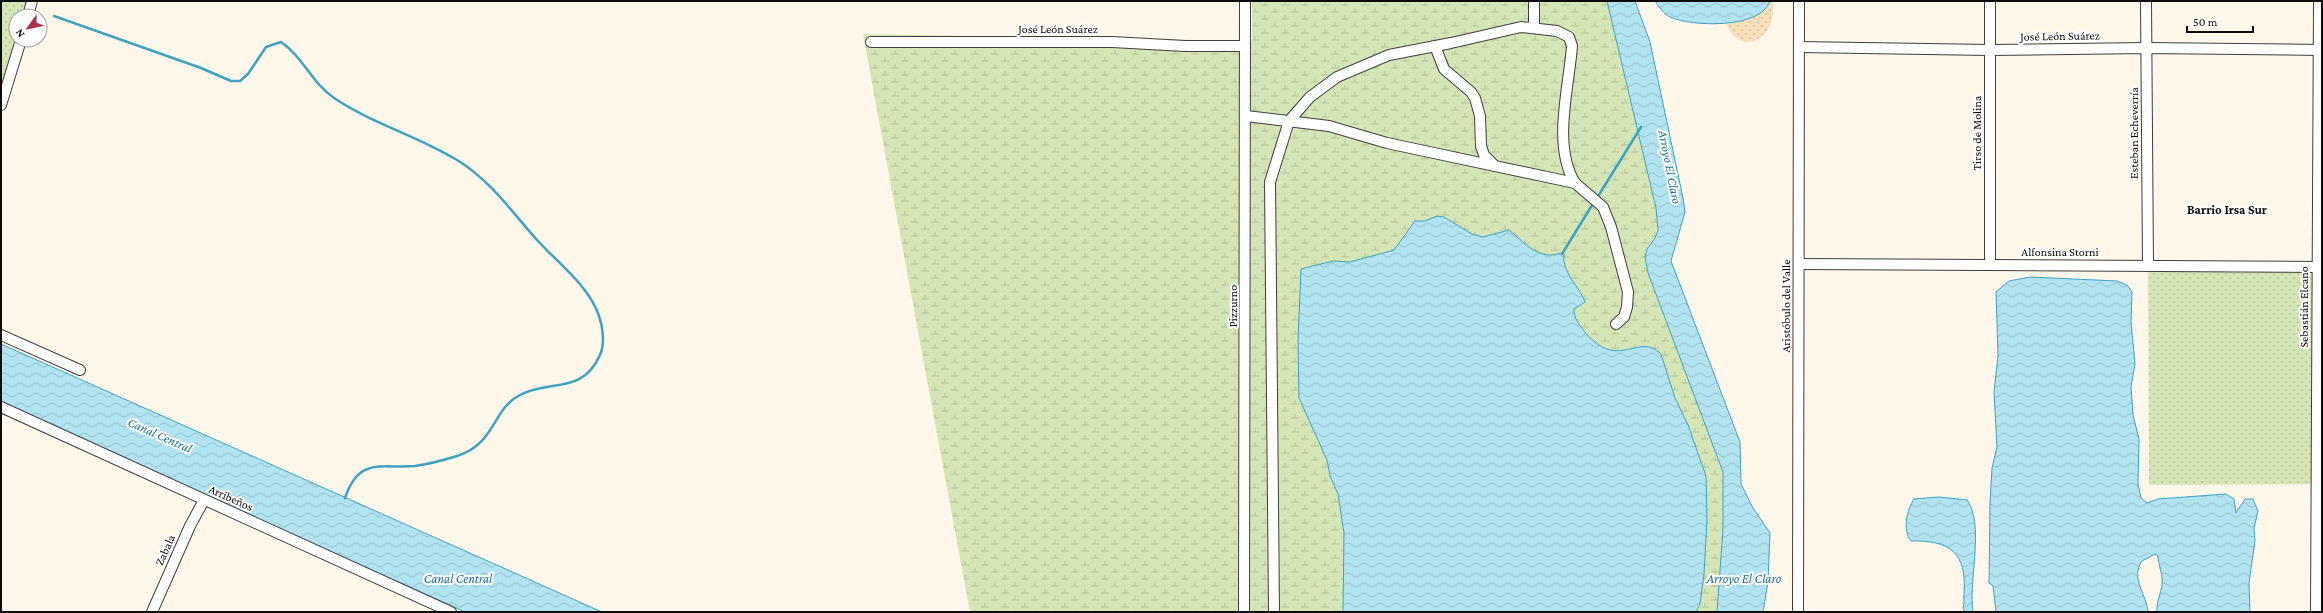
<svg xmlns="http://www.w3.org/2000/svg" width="2323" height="613" font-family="'Crimson Pro',serif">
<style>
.grass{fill:url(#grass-dots)}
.wetland{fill:url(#wetland-marsh)}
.sand{fill:url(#sand-dots)}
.water{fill:url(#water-waves);stroke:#3ea2c3}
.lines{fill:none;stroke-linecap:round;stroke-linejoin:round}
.stream{stroke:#3ea2c3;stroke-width:2.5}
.minor-casing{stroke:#3e3e3e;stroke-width:12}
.minor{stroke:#fff;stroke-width:10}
.labels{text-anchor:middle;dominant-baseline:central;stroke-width:4;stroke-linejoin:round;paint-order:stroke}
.street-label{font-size:12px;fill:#0b0b0b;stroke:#fff}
.water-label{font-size:13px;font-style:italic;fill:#1d7193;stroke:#fff}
.neighbourhood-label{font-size:13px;font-weight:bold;fill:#0b0b0b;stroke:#fff}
</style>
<defs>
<pattern id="grass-dots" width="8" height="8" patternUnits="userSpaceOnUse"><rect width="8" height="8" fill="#d6e5b6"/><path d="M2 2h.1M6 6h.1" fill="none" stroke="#b6c39b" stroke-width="1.8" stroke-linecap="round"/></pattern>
<pattern id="wetland-marsh" width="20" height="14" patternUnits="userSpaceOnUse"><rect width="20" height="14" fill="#d6e5b6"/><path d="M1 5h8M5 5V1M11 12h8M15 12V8" fill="none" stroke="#b6c39b"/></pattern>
<pattern id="sand-dots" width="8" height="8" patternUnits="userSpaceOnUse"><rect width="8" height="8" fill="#f6dfb9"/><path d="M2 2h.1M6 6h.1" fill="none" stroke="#d2be9e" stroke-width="1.8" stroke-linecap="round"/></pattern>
<pattern id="water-waves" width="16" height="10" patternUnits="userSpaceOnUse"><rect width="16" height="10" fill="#b2e3f1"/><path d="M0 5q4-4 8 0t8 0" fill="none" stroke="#98c1cd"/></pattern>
</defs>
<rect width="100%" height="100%" fill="#fef7ea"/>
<g class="grass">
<polygon points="1,1 27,1 23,16 16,16 16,38 1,88"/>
<polygon points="2148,265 2317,267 2318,484 2149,485"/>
</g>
<path class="wetland" d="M1252,1H1607L1656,208C1657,223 1660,237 1647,249L1723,472V529L1717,612H970L863,34L1252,41Z"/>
<path class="sand" d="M1770,1L1773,3C1773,8 1773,14 1772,19C1765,45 1739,52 1726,24L1742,21Z"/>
<g class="water">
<polygon points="1607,1 1635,1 1650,42 1683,198 1685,212 1671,261 1740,442 1741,484 1753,508 1770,533 1768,582 1763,612 1717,612 1723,529 1723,472 1648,273 1645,257 1647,249 1655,238 1658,230 1656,208"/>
<path d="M1655,1H1770C1761,29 1692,27 1670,17C1664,14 1659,7 1655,1Z"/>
<path d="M1437,216L1444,217L1472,234L1483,237L1509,230C1525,243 1539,261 1561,253L1564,255C1562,273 1580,287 1585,302L1574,309C1574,318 1578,324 1584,331C1618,373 1638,331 1661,354L1675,398L1688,425L1706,476L1707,520L1704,574L1700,604L1696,612H1343L1344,533L1338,494L1330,476L1327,460L1299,398L1298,341L1301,269L1333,261L1350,262L1394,250L1415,221H1425Z"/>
<path d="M2030,277L2117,281L2127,285L2132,292L2131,322L2135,364L2131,387L2133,415L2139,439L2138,484L2141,498L2147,503L2158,499L2226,494L2234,499L2236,513L2245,499H2253L2258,511L2254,528L2255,541L2249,583L2250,612H2157C2156,602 2161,594 2162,584C2163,574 2158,564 2158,556L2155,554L2142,561C2130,579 2147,595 2148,612H1996L1993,586L1989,583L1990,502L1992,468L1997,447L1994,392L1998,356L1996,292L2009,281Z"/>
<polygon points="1,344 602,612 465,612 1,404"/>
<path d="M1939,497L1967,500C1985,525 1968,582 1973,612H1965L1963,608C1965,602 1963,598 1964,593C1967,552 1949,540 1911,541C1902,530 1907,510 1914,499Z"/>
</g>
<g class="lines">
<g class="stream">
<path d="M54,16L201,68L231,81H240L248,74L266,47L281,42C303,57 312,83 334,98C373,124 418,136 457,160C490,180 512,212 537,240C558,263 589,286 599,316C603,327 605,344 600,355C582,395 551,379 520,395C492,409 496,444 457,456C444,460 430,464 415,466C382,469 359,456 345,498"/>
<polyline points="1597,198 1641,127"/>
<polyline points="1562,254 1594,202"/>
</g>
<defs>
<g id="minor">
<polyline points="2146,1 2148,265"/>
<polyline points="28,16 32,1"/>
<polyline points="1534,27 1534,1"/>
<polyline points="871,42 1112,42 1185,46 1245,46"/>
<polyline points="1435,46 1444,69 1471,92 1475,98 1480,116 1481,146 1484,155 1495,166"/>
<polyline points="1799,47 1990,50 2146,48 2322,50"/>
<polyline points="1,105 21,40"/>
<polyline points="1246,116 1329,126 1387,143 1575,183 1603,207 1611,227 1628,292 1627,307 1624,317 1616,324"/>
<polyline points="1799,264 2322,267"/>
<polyline points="1990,264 1990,1"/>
<polyline points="1,335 80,370"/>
<polyline points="1,407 451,612"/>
<polyline points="152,612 190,526 204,500"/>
<polyline points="1244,612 1245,1"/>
<path d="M1274,612L1270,182L1289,121L1310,97L1337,77L1389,55L1451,43L1521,27L1557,31L1569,37L1572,46C1569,88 1552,145 1575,183"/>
<polyline points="1798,612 1799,1"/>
<polyline points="2316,612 2319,1"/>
</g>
</defs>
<use href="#minor" class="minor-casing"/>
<use href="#minor" class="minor"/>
</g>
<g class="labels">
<g class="street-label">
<text x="1058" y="29">José León Suárez</text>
<text transform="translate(2060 36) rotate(-1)">José León Suárez</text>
<text transform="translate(1977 133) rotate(-90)">Tirso de Molina</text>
<text transform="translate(2134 133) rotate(-90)">Esteban Echeverría</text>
<text x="2060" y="252">Alfonsina Storni</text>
<text transform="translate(1233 306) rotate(-90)">Pizzurno</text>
<text transform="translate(1786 306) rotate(-90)">Aristóbulo del Valle</text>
<text transform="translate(2304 307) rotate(-90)">Sebastián Elcano</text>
<text transform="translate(231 498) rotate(24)">Arribeños</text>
<text transform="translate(165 550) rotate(-66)">Zabala</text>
</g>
<g class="water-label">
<text transform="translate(1670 167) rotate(79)">Arroyo El Claro</text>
<text transform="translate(160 435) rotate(24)">Canal Central</text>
<text x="458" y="578">Canal Central</text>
<text x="1744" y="578">Arroyo El Claro</text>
</g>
<g class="neighbourhood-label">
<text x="2227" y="209">Barrio Irsa Sur</text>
</g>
</g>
<rect width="2323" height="613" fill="none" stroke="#0b0b0b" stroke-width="4"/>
<g transform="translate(28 28) rotate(237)"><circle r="19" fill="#ffffff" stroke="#9d9d9d"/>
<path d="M0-3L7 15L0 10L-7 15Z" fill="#b02d47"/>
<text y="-6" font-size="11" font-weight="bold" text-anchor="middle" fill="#0b0b0b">N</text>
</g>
<path d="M2187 26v6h66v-6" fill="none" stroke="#0b0b0b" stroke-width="2"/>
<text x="2193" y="26" font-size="12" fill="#0b0b0b" stroke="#ffffff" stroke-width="3" paint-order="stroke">50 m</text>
</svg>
